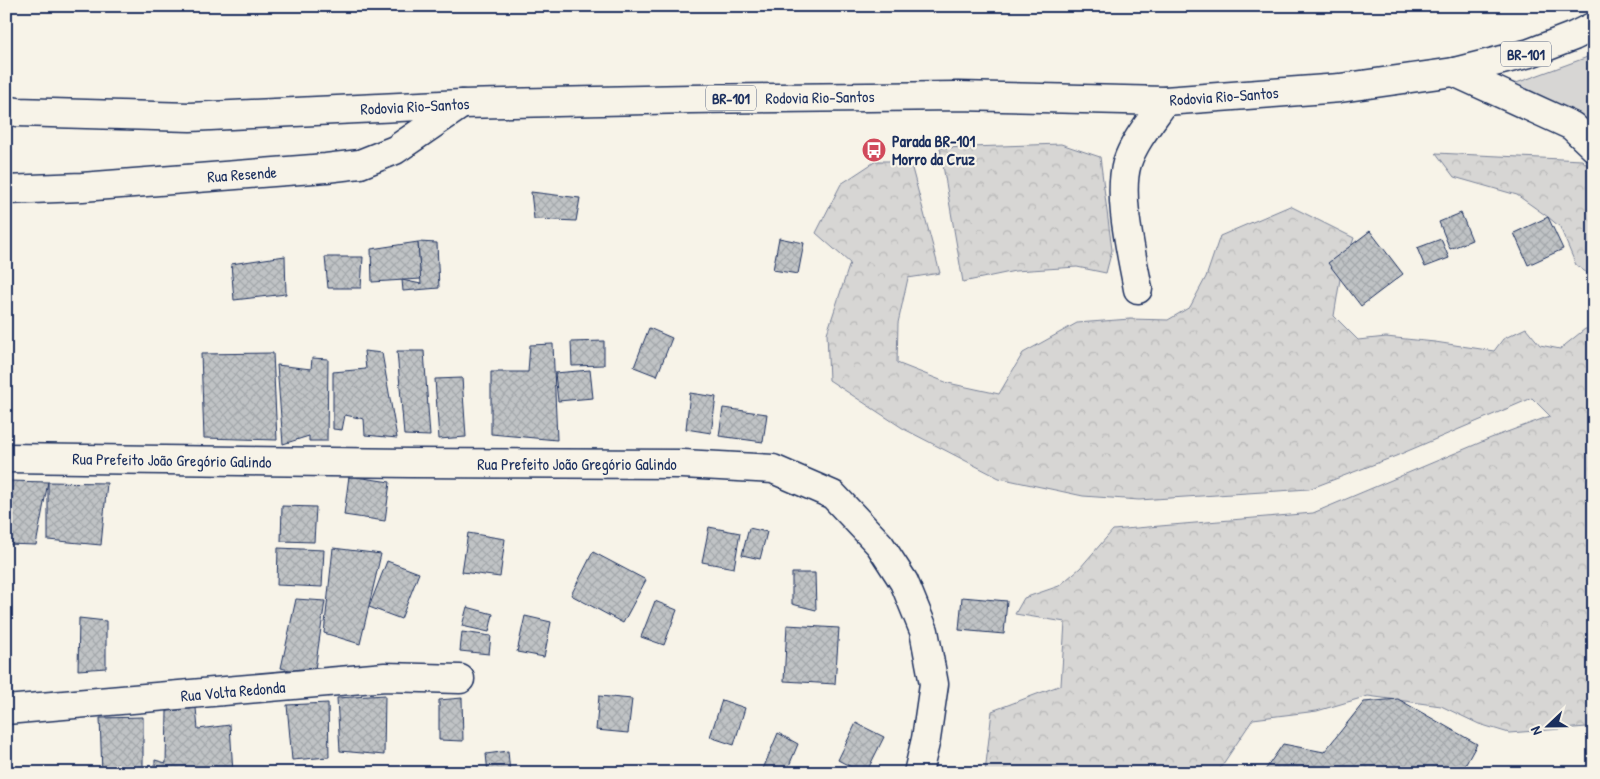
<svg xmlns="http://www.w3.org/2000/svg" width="1600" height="779" font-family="'Patrick Hand',sans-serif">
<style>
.green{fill:#d7d6d4;stroke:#798299}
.forest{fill:url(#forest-crowns);stroke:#798299}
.building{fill:url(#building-cross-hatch);stroke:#1b2f5e}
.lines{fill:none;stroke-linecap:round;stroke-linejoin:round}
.minor-casing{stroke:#1b2f5e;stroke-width:31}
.major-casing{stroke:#1b2f5e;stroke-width:31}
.highway-casing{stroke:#1b2f5e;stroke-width:31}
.minor{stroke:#f7f3e8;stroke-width:28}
.major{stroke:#f7f3e8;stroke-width:28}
.highway{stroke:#f7f3e8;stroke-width:28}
.labels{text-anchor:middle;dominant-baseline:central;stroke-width:4.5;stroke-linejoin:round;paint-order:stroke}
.shield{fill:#f7f3e8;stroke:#5d6a87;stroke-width:1}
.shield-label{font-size:15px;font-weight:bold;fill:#1b2f5e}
.street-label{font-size:16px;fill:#1b2f5e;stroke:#f7f3e8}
.poi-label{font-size:16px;font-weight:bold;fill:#1b2f5e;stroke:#f7f3e8;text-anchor:start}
</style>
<defs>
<pattern id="forest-crowns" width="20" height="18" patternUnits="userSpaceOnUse" patternTransform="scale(1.25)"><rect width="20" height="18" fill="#d7d6d4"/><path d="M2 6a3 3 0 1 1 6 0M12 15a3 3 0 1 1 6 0" fill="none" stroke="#b8b8b8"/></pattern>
<pattern id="building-cross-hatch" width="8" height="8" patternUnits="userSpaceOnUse" patternTransform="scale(1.25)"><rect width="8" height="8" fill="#c0c3c5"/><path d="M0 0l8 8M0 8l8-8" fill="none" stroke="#a4a8ac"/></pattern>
</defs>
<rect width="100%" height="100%" fill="#f7f3e8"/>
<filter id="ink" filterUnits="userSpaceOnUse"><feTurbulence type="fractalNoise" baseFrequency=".02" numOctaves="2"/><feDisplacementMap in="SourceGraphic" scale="10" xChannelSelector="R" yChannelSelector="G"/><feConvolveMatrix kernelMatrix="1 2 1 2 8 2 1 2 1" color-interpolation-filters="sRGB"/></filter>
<g filter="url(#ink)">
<path class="green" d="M1594,53V124C1568,106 1538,96 1508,86L1585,58Z"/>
<g class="forest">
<polygon points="1061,144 1100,157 1112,250 1106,273 1077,267 1015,271 963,282 940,148"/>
<polygon points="1436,153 1582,160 1594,171 1594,278 1576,265 1560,227 1548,217 1517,195 1454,177"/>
<polygon points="876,161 910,161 940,273 908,278 898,323 897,363 948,383 999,394 1023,353 1077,323 1130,319 1168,320 1190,307 1206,277 1220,236 1290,206 1354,238 1340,279 1334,316 1358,340 1386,337 1435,342 1494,351 1503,339 1526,328 1540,345 1560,349 1585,329 1594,329 1594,731 1587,727 1509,733 1479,724 1441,706 1368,696 1317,711 1253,719 1217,773 985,773 992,711 1061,685 1065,622 1015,614 1024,598 1059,586 1080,568 1113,530 1313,513 1491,438 1550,416 1532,398 1396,456 1309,489 1139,500 1083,496 999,478 904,429 829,380 827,333 850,263 816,233 841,184"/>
</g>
<g class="building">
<polygon points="531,192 580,198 576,221 534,219"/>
<polygon points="1461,213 1472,240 1450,249 1439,222"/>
<polygon points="1548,217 1563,249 1528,265 1514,233"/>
<polygon points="1370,231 1403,274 1361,306 1328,263"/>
<polygon points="779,238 804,243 798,274 773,270"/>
<polygon points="1441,239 1449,258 1425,267 1417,248"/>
<polygon points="418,242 421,279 372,282 371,249"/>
<polygon points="418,242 437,243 439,288 403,291 402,280 421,284"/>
<polygon points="285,256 286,294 234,300 231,264"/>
<polygon points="325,257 363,257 361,288 328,288"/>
<polygon points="649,328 672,338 657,376 634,367"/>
<polygon points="604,341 604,365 572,366 571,342"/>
<polygon points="553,344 557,440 491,434 491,372 528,372 530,345"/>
<polygon points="364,351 382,353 397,438 365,435 364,419 345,415 342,430 333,429 333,372 366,369"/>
<polygon points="397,351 424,351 430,436 404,435"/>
<polygon points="273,353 277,440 204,438 201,354"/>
<polygon points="312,358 328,359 327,441 309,441 309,436 283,444 277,365 311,369"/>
<polygon points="590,370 593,398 558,401 555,373"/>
<polygon points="462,378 466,437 439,439 435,379"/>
<polygon points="690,393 716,397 711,433 686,429"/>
<polygon points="723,408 767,414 763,442 719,436"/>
<polygon points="349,476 390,482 385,521 344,515"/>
<polygon points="8,481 48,482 36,545 6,544"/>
<polygon points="48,482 107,483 101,545 48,540"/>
<polygon points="282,506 316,507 314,542 281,541"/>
<polygon points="709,527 740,533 734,568 702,562"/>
<polygon points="749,528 767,532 760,559 742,555"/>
<polygon points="468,533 505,539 500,577 462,572"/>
<polygon points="278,548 324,550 322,587 277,585"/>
<polygon points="333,548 381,554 360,644 324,633"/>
<polygon points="593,552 646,580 623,623 571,595"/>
<polygon points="387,561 419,573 401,619 369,607"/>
<polygon points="792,573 815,573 816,610 792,604"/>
<polygon points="962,597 1007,601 1004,634 959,630"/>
<polygon points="296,599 325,601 314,676 281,668"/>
<polygon points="655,601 677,610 664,645 641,637"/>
<polygon points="467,607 493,614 489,632 462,626"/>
<polygon points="525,616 551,622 544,657 517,652"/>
<polygon points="79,618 106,621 106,668 78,670"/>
<polygon points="787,625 839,628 835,684 784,681"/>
<polygon points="462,632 491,636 489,654 460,651"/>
<polygon points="385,695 384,755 340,751 337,698"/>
<polygon points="599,696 632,699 628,733 596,730"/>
<polygon points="462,698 463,741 439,740 439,700"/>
<polygon points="1398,699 1477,744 1461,773 1263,773 1283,744 1324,752 1364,702"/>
<polygon points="722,700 745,708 734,745 710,737"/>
<polygon points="328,703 329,757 292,760 287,705"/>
<polygon points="196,708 198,729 230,725 233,773 155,773 155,760 166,763 167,711"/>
<polygon points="143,717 143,773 102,773 100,718"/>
<polygon points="856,723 884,737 866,773 863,773 838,760"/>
<polygon points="778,733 798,744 786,773 771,773 763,769"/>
<polygon points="508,751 510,773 488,773 486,754"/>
</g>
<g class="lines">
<defs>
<g id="minor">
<polyline points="6,190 82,187 326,168 360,164 395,150 462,104"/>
<path d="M1138,289C1132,255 1117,196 1127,163C1134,141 1152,120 1165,101"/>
<polyline points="6,710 385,677 460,679"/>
</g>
<g id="major">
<polyline points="1454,72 1572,126 1594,147"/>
<polyline points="6,458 410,463 683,464 773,469 833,495 880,545 904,582 924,631 934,684 926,739 918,773"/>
</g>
<polyline id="highway" points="6,110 17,112 190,117 462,104 690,99 958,96 1165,101 1340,88 1454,72 1530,53 1574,36 1594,26"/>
</defs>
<use href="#minor" class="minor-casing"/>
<use href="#major" class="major-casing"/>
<use href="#highway" class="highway-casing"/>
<use href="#minor" class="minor"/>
<use href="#major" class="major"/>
<use href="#highway" class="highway"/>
</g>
</g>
<defs>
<symbol id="bus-disc" viewBox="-11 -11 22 22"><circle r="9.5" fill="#d1495b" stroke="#f7f3e8"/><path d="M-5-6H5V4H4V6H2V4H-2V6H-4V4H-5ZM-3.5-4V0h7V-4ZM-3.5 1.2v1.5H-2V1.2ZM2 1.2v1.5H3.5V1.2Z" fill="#fff"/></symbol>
</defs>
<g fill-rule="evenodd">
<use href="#bus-disc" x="860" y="136" width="28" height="28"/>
</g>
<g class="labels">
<g class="shield">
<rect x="1501" y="41.5" width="50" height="25" rx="4"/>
<rect x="706" y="85.5" width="50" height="25" rx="4"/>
</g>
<g class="shield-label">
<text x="1526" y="54">BR-101</text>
<text x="731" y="98">BR-101</text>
</g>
<g class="street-label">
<text transform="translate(1224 96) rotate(-4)">Rodovia Rio-Santos</text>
<text transform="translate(820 97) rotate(-1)">Rodovia Rio-Santos</text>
<text transform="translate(415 106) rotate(-3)">Rodovia Rio-Santos</text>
<text transform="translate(242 174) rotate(-4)">Rua Resende</text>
<text transform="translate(172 460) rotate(1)">Rua Prefeito João Gregório Galindo</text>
<text x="577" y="464">Rua Prefeito João Gregório Galindo</text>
<text transform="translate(233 691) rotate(-5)">Rua Volta Redonda</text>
</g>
<g class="poi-label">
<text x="892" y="141">Parada BR-101<tspan x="892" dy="18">Morro da Cruz</tspan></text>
</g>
</g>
<rect width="1600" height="779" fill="none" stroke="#f7f3e8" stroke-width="25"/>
<rect x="12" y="12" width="1575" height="754" fill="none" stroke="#1b2f5e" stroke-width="2" filter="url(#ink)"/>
<g transform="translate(1548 726) rotate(248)" stroke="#f7f3e8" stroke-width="4" paint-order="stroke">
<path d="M0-4L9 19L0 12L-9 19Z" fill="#1b2f5e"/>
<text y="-8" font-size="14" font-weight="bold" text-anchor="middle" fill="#1b2f5e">N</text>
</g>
</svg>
